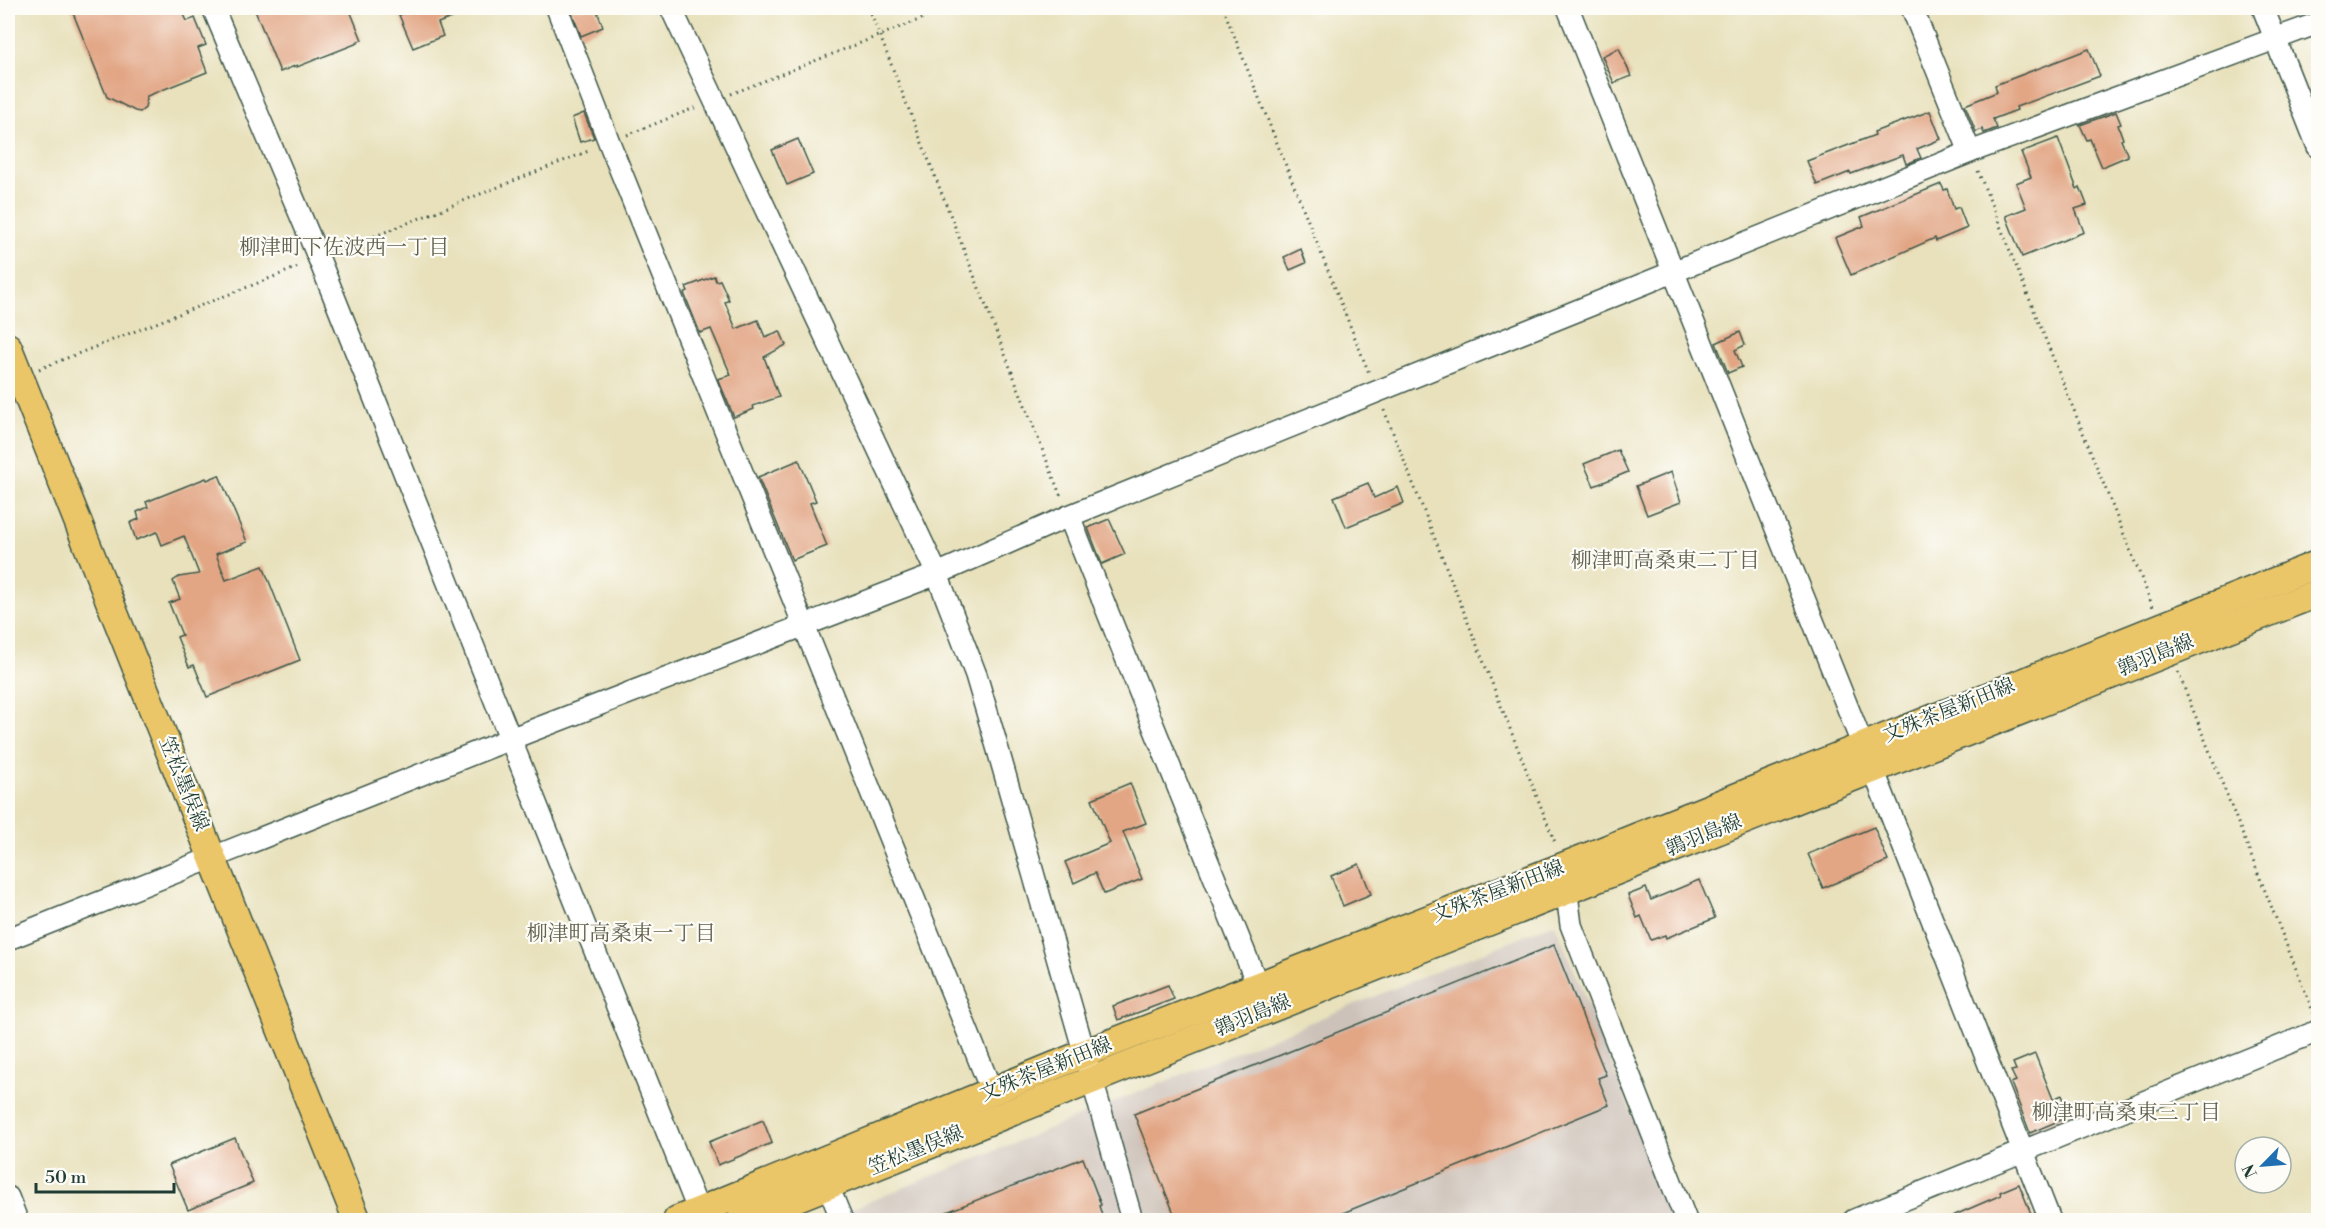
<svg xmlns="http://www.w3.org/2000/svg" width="2326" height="1228" font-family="'Libre Bodoni','Noto Serif JP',serif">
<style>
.industrial{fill:#cdc2b9}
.building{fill:#e2a685}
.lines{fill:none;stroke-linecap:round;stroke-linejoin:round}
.minor-casing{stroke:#3d5648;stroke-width:24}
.major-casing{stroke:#3d5648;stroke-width:30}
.path{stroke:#3d5648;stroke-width:3;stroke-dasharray:1.5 4.5;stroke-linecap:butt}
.minor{stroke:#fff;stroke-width:21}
.major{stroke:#ebc669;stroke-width:27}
.labels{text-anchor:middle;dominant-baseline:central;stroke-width:4.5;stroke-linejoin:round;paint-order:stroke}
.street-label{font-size:20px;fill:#1f3d34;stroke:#fdfcf7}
.neighbourhood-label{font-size:21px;fill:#636250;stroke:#fdfcf7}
</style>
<rect width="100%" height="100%" fill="#fdfcf7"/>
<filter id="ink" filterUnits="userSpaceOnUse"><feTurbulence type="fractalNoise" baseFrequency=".0167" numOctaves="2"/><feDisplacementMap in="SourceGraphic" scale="12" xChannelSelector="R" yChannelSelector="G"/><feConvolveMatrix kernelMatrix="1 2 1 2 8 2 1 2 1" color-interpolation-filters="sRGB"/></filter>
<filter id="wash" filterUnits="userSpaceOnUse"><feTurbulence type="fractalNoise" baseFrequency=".008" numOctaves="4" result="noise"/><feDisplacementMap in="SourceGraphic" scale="24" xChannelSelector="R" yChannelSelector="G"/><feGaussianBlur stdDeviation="1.35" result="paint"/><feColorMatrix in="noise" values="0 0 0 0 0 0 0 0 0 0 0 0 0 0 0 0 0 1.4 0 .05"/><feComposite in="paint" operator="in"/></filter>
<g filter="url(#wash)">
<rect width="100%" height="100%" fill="#e8e1bc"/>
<polygon class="industrial" points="1555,923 1675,1220 824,1220"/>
<g id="blocks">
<g class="building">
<polygon points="71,8 181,8 187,21 195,18 206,45 198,48 207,72 147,96 145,108 140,112 135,111 107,97"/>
<polygon points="254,8 349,8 362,40 358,41 358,43 297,67 297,65 280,72"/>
<polygon points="402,8 475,8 476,9 438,23 443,36 413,48 399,15 404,13"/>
<polygon points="570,8 596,8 603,27 581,36"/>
<polygon points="1619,48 1631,76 1614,83 1602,56"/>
<polygon points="2089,49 2100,76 2016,107 2017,110 1993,119 1997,128 1984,133 1982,129 1976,132 1965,105 1997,92 1995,85"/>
<polygon points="1930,111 1941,139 1917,149 1921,158 1906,164 1903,155 1851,174 1850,172 1817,185 1807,161 1875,135 1874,132"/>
<polygon points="2116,112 2121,124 2118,125 2123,139 2121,140 2128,156 2102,167 2090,139 2087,140 2080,125"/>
<polygon points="584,113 594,138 580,142 572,118"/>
<polygon points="2058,138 2077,189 2080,187 2087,205 2075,209 2084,232 2022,257 2006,216 2026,208 2016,183 2031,177 2021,152"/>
<polygon points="798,139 813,174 787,185 772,150"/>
<polygon points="1941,184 1944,190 1947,189 1954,209 1959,207 1967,228 1936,241 1935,238 1851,275 1835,238 1864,226 1861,217"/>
<polygon points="1301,249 1306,263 1290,270 1284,257"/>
<polygon points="714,276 716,281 720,280 729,300 725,302 736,329 758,320 765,337 780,331 786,345 764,357 779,397 753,406 754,409 734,417 718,379 731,375 711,329 700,333 684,293 688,291 686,287"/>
<polygon points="1740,332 1745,345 1735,350 1742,367 1728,373 1716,343"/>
<polygon points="1618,450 1628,472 1594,486 1584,464"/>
<polygon points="799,460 816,501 810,503 827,546 792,560 758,477"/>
<polygon points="1671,472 1681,502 1647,515 1636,486"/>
<polygon points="219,475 247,542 216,554 226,580 263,566 300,660 207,697 194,665 189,667 177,637 182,635 169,603 180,599 173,581 179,577 199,574 184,536 162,545 157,532 136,540 130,523 139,519 137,512 148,507 146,502 206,478 207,480"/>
<polygon points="1368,483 1374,498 1398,487 1404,503 1346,527 1334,497"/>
<polygon points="1109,519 1125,554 1102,564 1088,528"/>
<polygon points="1130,783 1146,823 1123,832 1142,879 1104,894 1095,873 1074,883 1065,862 1110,843 1092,799"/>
<polygon points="1874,827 1888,861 1823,888 1808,854"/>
<polygon points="1359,864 1371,894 1343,906 1331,876"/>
<polygon points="1699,880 1715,918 1666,938 1665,935 1651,940 1641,916 1637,918 1628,895 1646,888 1651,900"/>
<polygon points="1554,945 1606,1075 1598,1078 1609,1105 1323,1221 1177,1221 1134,1114"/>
<polygon points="1168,985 1174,999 1118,1020 1113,1006"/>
<polygon points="2035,1054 2053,1099 2062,1095 2070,1116 2030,1133 2011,1083 2016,1081 2011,1071 2016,1070 2013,1063"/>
<polygon points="763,1120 772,1143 718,1165 709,1142"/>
<polygon points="235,1138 253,1183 188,1210 169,1165"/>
<polygon points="1083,1158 1101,1205 1099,1206 1104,1221 924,1221"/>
<polygon points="2019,1184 2034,1221 1941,1221 2001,1195 2000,1192"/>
</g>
</g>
</g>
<g filter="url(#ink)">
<use href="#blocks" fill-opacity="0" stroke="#3d5648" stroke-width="1.5"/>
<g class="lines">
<defs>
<g id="minor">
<polyline points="213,8 319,259 699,1212"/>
<polyline points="557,8 609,142 992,1092"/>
<polyline points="671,8 937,574 976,675 994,736 1132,1220"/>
<polyline points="1568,8 1863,746"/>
<polyline points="1912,8 1970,152"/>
<polyline points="2263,8 2318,147"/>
<polyline points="1069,516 1258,986"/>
<polyline points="1873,769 2050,1220"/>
<polyline points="1565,879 1571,925 1686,1220"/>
<polyline points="8,939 510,739 937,574 1069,516 1970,152 2318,23"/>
<polyline points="828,1186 842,1220"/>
<polyline points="8,1197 17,1220"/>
<polyline points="1854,1220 2318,1031"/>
</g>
<g id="major">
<polyline points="8,347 357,1220"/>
<polyline points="677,1220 1083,1054 1564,866 2318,564"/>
<polyline points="741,1220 1566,891 2318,593"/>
</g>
</defs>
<use href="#minor" class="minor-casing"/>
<use href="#major" class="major-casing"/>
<g class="path">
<polyline points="869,8 1061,497"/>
<polyline points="1223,8 1369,373"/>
<polyline points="731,94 949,8"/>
<polyline points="627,135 697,107"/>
<polyline points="1978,171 2153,607"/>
<polyline points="335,252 591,150"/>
<polyline points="39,369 301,266"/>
<polyline points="1384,410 1556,845"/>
<polyline points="2178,672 2314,1014"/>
</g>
<use href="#minor" class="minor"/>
<use href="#major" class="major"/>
</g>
</g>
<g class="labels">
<g class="street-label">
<text transform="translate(2156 656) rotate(-22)">鶉羽島線</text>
<text transform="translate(1949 711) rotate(-22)">文殊茶屋新田線</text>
<text transform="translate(183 784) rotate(68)">笠松墨俣線</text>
<text transform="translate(1704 836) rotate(-22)">鶉羽島線</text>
<text transform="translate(1498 892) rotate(-21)">文殊茶屋新田線</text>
<text transform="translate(1253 1016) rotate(-22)">鶉羽島線</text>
<text transform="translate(1046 1070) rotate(-22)">文殊茶屋新田線</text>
<text transform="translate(916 1151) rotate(-22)">笠松墨俣線</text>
</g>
<g class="neighbourhood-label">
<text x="344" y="248">柳津町下佐波西一丁目</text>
<text x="1665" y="561">柳津町高桑東二丁目</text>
<text x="621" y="934">柳津町高桑東一丁目</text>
<text x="2126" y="1113">柳津町高桑東三丁目</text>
</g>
</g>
<rect width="2326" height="1228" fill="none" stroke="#fdfcf7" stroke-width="30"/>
<g transform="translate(2263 1165) rotate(245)"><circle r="28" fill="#fdfcf7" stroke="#a4b0a9" stroke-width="1.5"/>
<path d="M0-4.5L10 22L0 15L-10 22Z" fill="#1f6fb2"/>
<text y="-9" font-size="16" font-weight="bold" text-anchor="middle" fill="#1f3d34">N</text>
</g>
<path d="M36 1183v9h138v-9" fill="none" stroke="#1f3d34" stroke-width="3"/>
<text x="45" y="1183" font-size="18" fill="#1f3d34" stroke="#fdfcf7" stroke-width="4.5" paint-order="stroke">50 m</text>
</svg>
